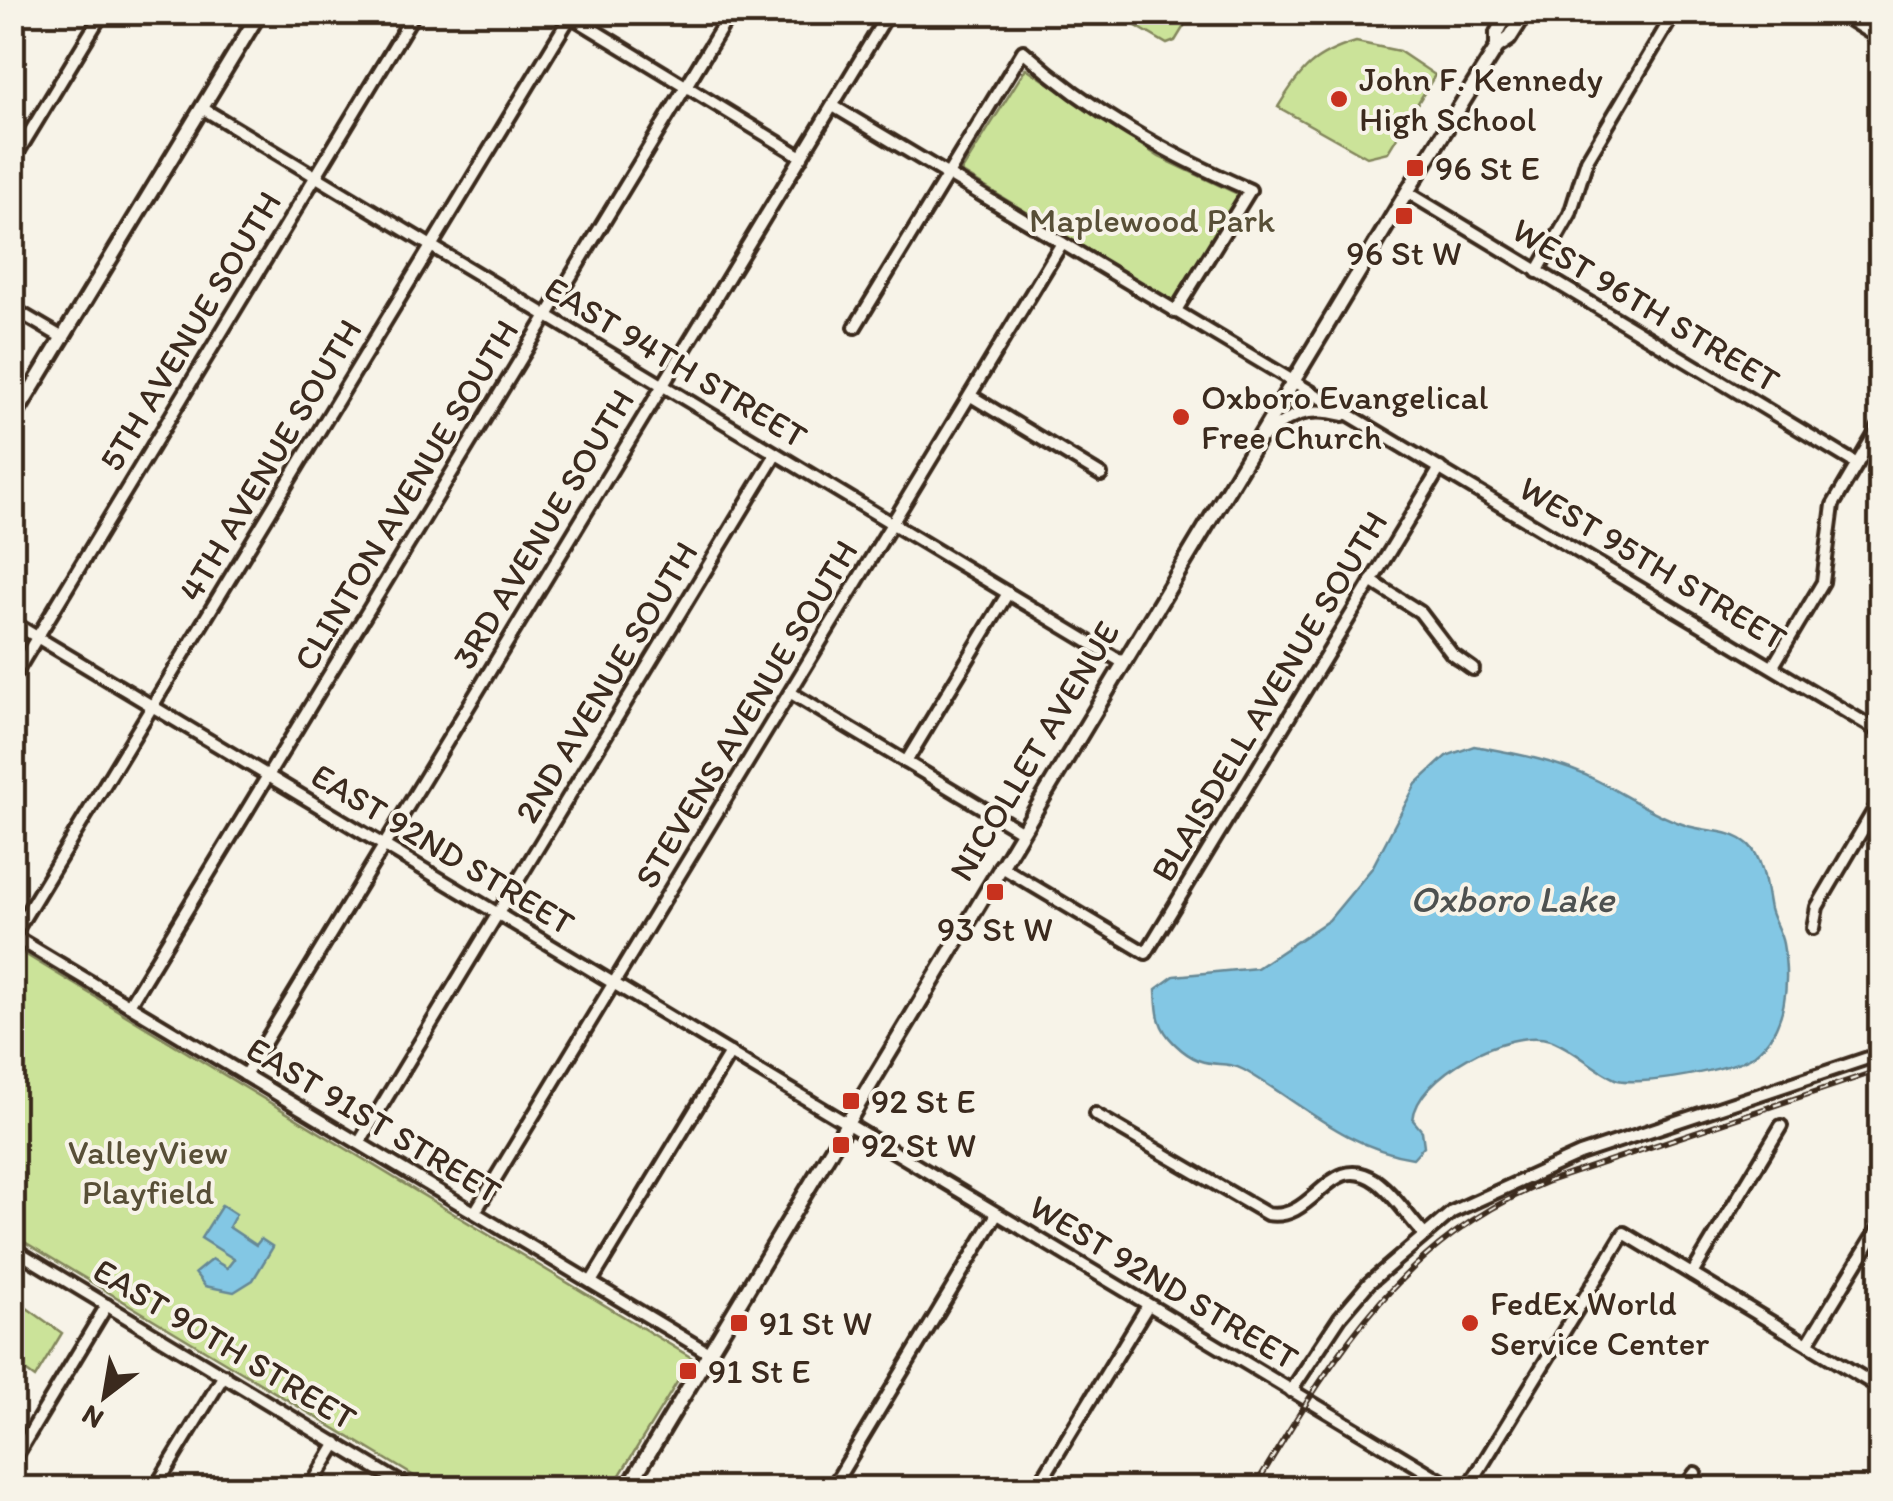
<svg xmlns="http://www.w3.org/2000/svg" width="1893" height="1501" font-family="Itim,sans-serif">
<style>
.green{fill:#cbe399;stroke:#83865c;stroke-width:2.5}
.water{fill:#83c7e4;stroke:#668895;stroke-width:2.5}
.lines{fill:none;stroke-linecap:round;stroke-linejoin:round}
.minor-casing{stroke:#3b2a1e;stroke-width:18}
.major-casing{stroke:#3b2a1e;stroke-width:20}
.minor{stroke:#f7f3e8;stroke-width:10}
.major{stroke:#f7f3e8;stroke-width:12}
.rail-casing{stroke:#3b2a1e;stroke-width:6}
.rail{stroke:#f7f3e8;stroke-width:2.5;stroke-dasharray:8;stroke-linecap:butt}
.poi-dot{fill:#c8321e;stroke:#f7f3e8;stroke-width:4}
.labels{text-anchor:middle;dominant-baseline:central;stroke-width:8;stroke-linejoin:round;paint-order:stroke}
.poi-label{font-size:35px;fill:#3b2a1e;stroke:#f7f3e8;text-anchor:start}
.park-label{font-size:35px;fill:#584f37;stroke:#f7f3e8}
.street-label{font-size:35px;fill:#3b2a1e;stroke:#f7f3e8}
.water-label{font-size:38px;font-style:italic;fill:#4d5150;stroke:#f7f3e8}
</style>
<rect width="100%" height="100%" fill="#f7f3e8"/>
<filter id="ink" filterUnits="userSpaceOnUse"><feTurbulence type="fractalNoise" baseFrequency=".01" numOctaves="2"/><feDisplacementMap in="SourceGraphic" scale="20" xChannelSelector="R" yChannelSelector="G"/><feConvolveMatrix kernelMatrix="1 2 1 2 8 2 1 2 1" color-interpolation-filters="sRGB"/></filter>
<g filter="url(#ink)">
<g class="green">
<polygon points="1114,13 1192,13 1175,41 1167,44"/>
<path d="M1356,42L1399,51L1435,75L1388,152L1367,157L1278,107C1301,69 1313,55 1356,42Z"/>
<polygon points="1026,68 1159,157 1240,195 1175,303 961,172"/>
<polygon points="13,947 692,1358 612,1488 434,1488 13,1235"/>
<polygon points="13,1298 62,1333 35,1378 13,1362"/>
</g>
<g class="water">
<path d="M1474,746C1515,753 1561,762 1598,781C1627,796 1653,814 1685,825C1707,833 1730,828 1749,845C1764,860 1766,889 1770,909C1773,921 1781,932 1783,944C1790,983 1787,1029 1754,1055C1737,1069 1634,1088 1615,1079C1593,1069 1573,1048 1550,1040C1509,1027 1416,1076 1413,1120L1422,1131L1424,1146L1413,1158C1346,1148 1300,1102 1244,1070C1220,1057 1206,1074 1175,1044C1157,1027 1157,1012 1156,989L1174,976L1257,968L1329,920L1372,868L1416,784L1446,756Z"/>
<polygon points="222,1205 236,1214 229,1227 256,1245 261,1239 273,1247 253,1280 234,1292 205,1286 195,1273 212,1259 227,1268 234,1259 201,1238"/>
</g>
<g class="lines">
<defs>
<g id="minor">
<polyline points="564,12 802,157"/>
<polyline points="1837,12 1880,39"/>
<polyline points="833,106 1880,732"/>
<polyline points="202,108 1122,662"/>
<polyline points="12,162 103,12"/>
<polyline points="1407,192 1857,464"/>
<polyline points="1537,272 1570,214 1587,160 1675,12"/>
<polyline points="12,308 63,338"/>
<path d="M855,327L1023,51C1092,113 1166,153 1250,190L1175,312"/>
<polyline points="971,396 1101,475"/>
<path d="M1264,436C1291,414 1308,406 1343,415"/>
<polyline points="1371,581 1420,612 1452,654 1473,669"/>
<polyline points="12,622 1454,1488"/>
<polyline points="1773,666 1823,582 1833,505 1880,425"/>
<polyline points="12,679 415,12"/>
<polyline points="791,693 1021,831"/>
<polyline points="906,762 1008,593"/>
<polyline points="1000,866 1146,953 1440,468"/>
<polyline points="1813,928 1817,907 1880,800"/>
<polyline points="12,935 707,1352"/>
<polyline points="13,936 573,12"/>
<polyline points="129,1005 731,12"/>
<polyline points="245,1075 889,12"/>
<path d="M1095,1114L1267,1214C1315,1223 1329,1149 1376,1181C1394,1194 1408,1217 1423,1233"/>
<polyline points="359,1143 776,454"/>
<polyline points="475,1212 1062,243"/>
<polyline points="12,1248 409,1488"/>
<polyline points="1692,1274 1781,1126"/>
<polyline points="591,1282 730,1053"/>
<polyline points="1808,1343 1880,1225"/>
<polyline points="1291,1391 1340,1317 1369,1283 1452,1212 1580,1154 1880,1054"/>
<polyline points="12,1463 107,1305"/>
<polyline points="155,1488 224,1375"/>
<polyline points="310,1488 337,1443"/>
<polyline points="832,1488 997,1214"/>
<polyline points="1037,1488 1148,1305"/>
<polyline points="1468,1488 1624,1233 1880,1388"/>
<polyline points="1684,1488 1695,1473"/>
</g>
<g id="major">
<polyline points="1497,47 1497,33 1508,12"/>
<polyline points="12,421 260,12"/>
<polyline points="628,1488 1407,192 1497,47 1509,39 1526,12"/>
<polyline points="1875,1488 1880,1480"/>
</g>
</defs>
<use href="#minor" class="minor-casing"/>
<use href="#major" class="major-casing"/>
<use href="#minor" class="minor"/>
<use href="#major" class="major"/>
<defs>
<path id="rail" d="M1254,1488C1333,1358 1399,1242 1546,1182L1880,1070"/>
</defs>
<use href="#rail" class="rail-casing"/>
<use href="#rail" class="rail"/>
</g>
</g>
<g class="poi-dot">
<circle cx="1339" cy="99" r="10"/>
<rect x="1405" y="158" width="20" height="20" rx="5"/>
<rect x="1394" y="206" width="20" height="20" rx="5"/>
<circle cx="1181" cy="417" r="10"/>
<rect x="985" y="882" width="20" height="20" rx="5"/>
<rect x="841" y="1091" width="20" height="20" rx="5"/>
<rect x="831" y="1135" width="20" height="20" rx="5"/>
<rect x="729" y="1313" width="20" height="20" rx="5"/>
<circle cx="1470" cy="1323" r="10"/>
<rect x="678" y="1361" width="20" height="20" rx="5"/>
</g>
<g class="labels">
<g class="poi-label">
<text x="1359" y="79">John F. Kennedy<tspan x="1359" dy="40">High School</tspan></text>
<text x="1435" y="168">96 St E</text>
<text x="1404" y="253" text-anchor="middle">96 St W</text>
<text x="1201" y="397">Oxboro Evangelical<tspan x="1201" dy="40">Free Church</tspan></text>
<text x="995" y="929" text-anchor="middle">93 St W</text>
<text x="871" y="1101">92 St E</text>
<text x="861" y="1145">92 St W</text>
<text x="1490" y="1303">FedEx World<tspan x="1490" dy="40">Service Center</tspan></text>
<text x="759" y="1323">91 St W</text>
<text x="708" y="1371">91 St E</text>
</g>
<g class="park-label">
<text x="1152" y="220">Maplewood Park</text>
<text x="148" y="1152">ValleyView<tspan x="148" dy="40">Playfield</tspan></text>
</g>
<g class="street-label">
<text transform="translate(1646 305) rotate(31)">WEST 96TH STREET</text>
<text transform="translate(190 331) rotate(-59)">5TH AVENUE SOUTH</text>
<text transform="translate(676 362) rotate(31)">EAST 94TH STREET</text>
<text transform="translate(270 460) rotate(-59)">4TH AVENUE SOUTH</text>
<text transform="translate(406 495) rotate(-59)">CLINTON AVENUE SOUTH</text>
<text transform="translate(543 529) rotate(-59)">3RD AVENUE SOUTH</text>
<text transform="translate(1653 563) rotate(31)">WEST 95TH STREET</text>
<text transform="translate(606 682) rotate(-59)">2ND AVENUE SOUTH</text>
<text transform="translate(1269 696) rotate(-59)">BLAISDELL AVENUE SOUTH</text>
<text transform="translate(746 714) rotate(-59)">STEVENS AVENUE SOUTH</text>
<text transform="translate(1034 751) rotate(-59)">NICOLLET AVENUE</text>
<text transform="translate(443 849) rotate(31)">EAST 92ND STREET</text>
<text transform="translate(374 1120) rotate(31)">EAST 91ST STREET</text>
<text transform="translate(1164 1282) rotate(31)">WEST 92ND STREET</text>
<text transform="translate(225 1344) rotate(31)">EAST 90TH STREET</text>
</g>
<g class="water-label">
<text x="1512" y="899">Oxboro Lake</text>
</g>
</g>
<rect width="1893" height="1501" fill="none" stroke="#f7f3e8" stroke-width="50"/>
<rect x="25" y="25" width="1843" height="1451" fill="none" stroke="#3b2a1e" stroke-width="4" filter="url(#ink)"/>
<g transform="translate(105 1396) rotate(211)" stroke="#f7f3e8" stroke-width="8" paint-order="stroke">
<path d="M0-8L18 38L0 25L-18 38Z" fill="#3b2a1e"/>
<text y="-15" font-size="28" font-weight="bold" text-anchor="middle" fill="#3b2a1e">N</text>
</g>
</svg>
